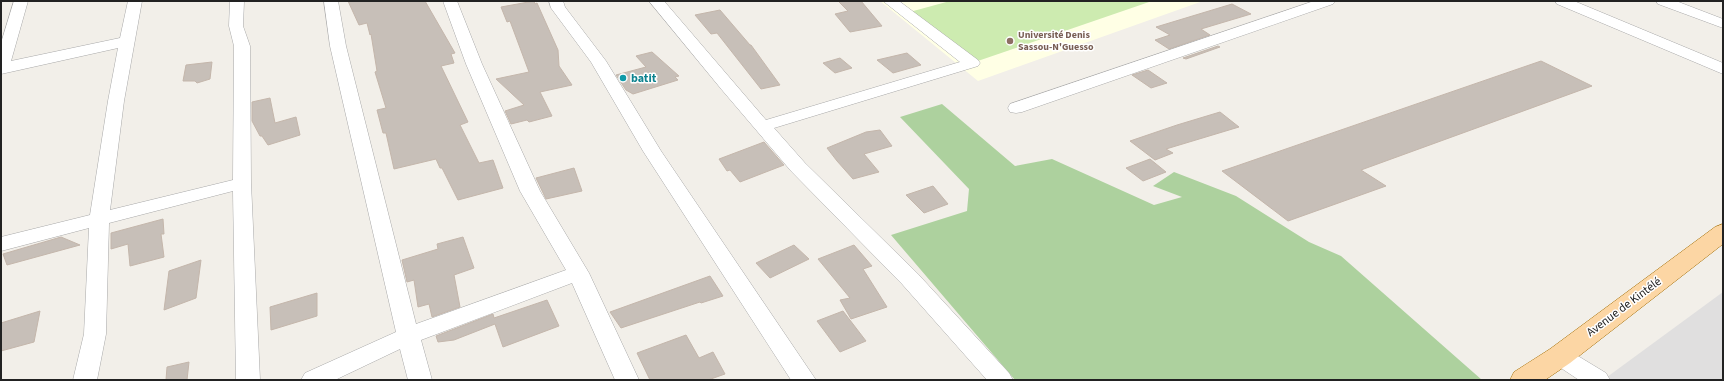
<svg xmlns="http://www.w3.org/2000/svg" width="1724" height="381" font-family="'Source Sans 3',sans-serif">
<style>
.residential{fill:#e0dfdf}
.education{fill:#ffffe5}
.grass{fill:#cdebb0}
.forest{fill:#add19e}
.building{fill:#c7bfb8;stroke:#c4b6ab}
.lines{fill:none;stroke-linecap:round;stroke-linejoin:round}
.street-casing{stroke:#a9a9a9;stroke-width:1}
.primary-casing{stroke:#a06b00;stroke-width:1}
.street{fill:#fff;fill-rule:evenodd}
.primary{fill:#fcd6a4;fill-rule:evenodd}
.education-dot{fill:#8d6e63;stroke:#fff;stroke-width:1.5}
.culture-dot{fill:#0f9aa8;stroke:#fff;stroke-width:1.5}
.labels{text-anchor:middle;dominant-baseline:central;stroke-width:3;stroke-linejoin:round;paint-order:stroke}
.far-education-label{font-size:10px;font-weight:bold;fill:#785e54;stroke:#fff;text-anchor:start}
.culture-label{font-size:12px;font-weight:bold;fill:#0d838f;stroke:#fff;text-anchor:start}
.street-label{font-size:12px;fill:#222;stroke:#fff}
</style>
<rect width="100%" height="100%" fill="#f2efe9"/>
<polygon class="residential" points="1723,292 1723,380 1603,380"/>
<polygon class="education" points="880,1 1203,1 978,81"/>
<polygon class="grass" points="950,1 1152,1 972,63 906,13"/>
<polygon class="forest" points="942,104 1015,166 1052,159 1154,205 1182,197 1153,186 1174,172 1236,196 1309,242 1341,256 1482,380 1015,380 891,235 967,211 969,189 900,117"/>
<g class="building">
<polygon points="348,1 425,1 455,53 451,54 454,63 441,66 468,122 460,125 479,163 493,160 503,188 458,200 442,168 440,168 436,159 394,169 386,133 383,133 377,110 386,108 375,72 377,71 371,34 370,35 367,23 359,25"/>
<polygon points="534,1 535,4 537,3 558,50 559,66 572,85 540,92 552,116 529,122 527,120 511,124 505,111 524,105 496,79 529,72 510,21 507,22 501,7"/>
<polygon points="838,1 861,1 882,26 850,32 835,14 848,11"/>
<polygon points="1232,4 1251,14 1201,29 1210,35 1169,49 1155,40 1170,35 1156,27"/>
<polygon points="720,10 750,45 751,45 780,85 761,89 717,33 711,34 695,15"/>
<polygon points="1218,46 1220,47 1186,59 1183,58"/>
<polygon points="652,52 679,76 675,77 678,80 633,94 626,90 616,75 646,67 636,56"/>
<polygon points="907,53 921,65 893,73 877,60"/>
<polygon points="840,58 852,68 835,73 823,63"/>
<polygon points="1541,61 1592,86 1361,170 1386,186 1288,221 1222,171"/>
<polygon points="212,62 210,79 197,83 195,81 183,81 186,65"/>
<polygon points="1148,70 1167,83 1151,88 1132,75"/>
<polygon points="270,98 275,123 296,117 300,135 268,145 262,136 260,136 252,121 252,102"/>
<polygon points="1220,112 1239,127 1166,149 1173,153 1155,160 1130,141 1177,125"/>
<polygon points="880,130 892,146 864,154 879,172 853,179 837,161 827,148 866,132"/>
<polygon points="764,142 784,165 740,182 730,170 727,171 719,159"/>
<polygon points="1150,159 1166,172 1143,181 1126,168"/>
<polygon points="574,168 582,191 546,199 536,178"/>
<polygon points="933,186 948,204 924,213 906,195"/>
<polygon points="163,219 164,234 161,234 164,257 130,266 128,244 111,249 111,233"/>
<polygon points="61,237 80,245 7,265 3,254"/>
<polygon points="463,237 474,268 454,275 460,307 432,317 429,304 418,307 414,280 407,282 402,260 438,249 437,244"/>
<polygon points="794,245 809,259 770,278 756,263"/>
<polygon points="854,245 872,266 863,269 887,307 851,319 840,300 850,298 818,259"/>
<polygon points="201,260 196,298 164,310 169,271"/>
<polygon points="710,276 723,296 701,303 700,302 621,328 610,312"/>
<polygon points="317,293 317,316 271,330 270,307"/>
<polygon points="547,300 559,326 503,347 495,324 454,340 438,342 436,336 493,314 494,318"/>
<polygon points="40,311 34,342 1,351 1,323"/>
<polygon points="843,311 866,341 840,352 817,321"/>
<polygon points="686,335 699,358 713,352 725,374 708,380 650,380 637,353"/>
<polygon points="189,362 187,380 166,380 167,367"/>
</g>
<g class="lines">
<defs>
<g id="street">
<polygon points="14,1 28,1 11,61 120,38 128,1 142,1 124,101 110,210 233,180 234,46 229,26 230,1 244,1 243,26 250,46 251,183 260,380 236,380 233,191 109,223 106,334 97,380 73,380 84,334 89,228 1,251 1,237 90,215 108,101 118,48 1,74 1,43"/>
<polygon points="324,1 338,1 346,46 416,324 566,270 520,191 466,64 443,1 457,1 482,64 540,191 589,273 639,380 615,380 572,283 421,340 432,380 408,380 400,349 335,380 301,380 305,373 396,332 330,46"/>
<polygon points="549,1 563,1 565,7 606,61 661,151 816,380 791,380 643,151 591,62 551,8"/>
<polygon points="649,1 664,1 766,120 960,62 883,1 899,1 978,60 980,63 978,66 774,128 805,163 918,274 1009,373 1013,380 987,380 902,284 791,171 722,90"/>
<polygon points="1314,1 1335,1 1333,4 1022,112 1016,113 1010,112 1008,108 1010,104"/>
<polygon points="1555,1 1574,1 1723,63 1723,74 1557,4"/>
<polygon points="1656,1 1676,1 1723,19 1723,28 1658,4"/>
<polygon points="1560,347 1568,350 1606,373 1610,380 1579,380 1552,362 1548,356 1552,350"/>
</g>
<polygon id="primary" points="1723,224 1723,244 1570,363 1545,380 1510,380 1514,372 1550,349 1715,227"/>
</defs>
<use href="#street" class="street-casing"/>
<use href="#primary" class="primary-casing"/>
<use href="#street" class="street"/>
<use href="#primary" class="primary"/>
</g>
<circle class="education-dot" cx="1010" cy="41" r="4"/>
<circle class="culture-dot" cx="623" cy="78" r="4"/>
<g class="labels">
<g class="far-education-label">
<text x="1018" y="35">Université Denis<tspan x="1018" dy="12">Sassou-N'Guesso</tspan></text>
</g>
<g class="culture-label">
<text x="631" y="78">batit</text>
</g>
<g class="street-label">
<text transform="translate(1624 307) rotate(-37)">Avenue de Kintélé</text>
</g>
</g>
<rect width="1724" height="381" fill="none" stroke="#222222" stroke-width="4"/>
</svg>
